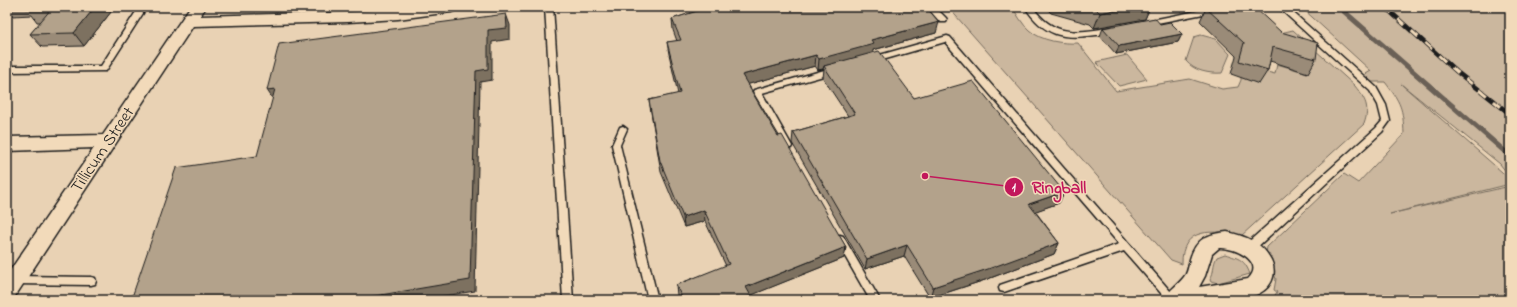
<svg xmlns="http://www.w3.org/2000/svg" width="1517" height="307" font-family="'Indie Flower',sans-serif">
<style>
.green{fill:#cbb79e;stroke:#746a5d}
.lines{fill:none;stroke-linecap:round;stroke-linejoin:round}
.stream{stroke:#6a6156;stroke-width:5}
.service-casing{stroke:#1c1c1c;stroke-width:3}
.minor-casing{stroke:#1c1c1c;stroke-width:3}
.service{fill:#f2daba;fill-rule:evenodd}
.minor{fill:#f2daba;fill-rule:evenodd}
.rail-casing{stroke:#1c1c1c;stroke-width:4.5}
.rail{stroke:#f2daba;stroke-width:3;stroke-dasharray:9;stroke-linecap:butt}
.wall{fill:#9a8b78;stroke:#1c1c1c}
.shaded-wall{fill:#7d7161;stroke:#1c1c1c}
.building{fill:#b3a28b;stroke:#1c1c1c}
.labels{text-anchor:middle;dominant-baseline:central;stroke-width:3;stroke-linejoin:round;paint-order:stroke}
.street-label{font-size:17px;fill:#1c1c1c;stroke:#f2daba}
.leader{fill:none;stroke:#c2185b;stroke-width:1.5}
.callout-dot{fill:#c2185b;stroke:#f2daba;stroke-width:1.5}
.mark-label{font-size:12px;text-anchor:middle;font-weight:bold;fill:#fff}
.callout-label{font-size:18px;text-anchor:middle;font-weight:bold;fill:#c2185b;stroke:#f2daba;stroke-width:3;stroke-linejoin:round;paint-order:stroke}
</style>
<rect width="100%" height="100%" fill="#e9d2b4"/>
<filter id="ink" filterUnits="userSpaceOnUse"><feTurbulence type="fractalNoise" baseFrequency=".025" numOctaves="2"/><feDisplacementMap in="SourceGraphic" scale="8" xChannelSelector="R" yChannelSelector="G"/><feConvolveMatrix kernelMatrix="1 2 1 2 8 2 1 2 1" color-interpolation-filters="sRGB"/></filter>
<g filter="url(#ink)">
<g class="green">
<path d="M948,7H1012C1017,14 1022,24 1029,30C1041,41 1063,44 1078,43L1116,91L1190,79L1222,89L1238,87L1241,80V77L1263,71L1275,74L1277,64L1307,73L1264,37L1293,30L1355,86C1366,100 1370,107 1364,124L1241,236C1214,230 1181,226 1182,264L1171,260Z"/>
<path d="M1301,7H1510V177L1500,164L1401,84L1510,179V184L1390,214L1510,186V300H1272L1277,292L1274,290L1276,279L1266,253L1267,247L1344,174L1358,183L1404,134C1403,108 1401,103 1385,82H1370L1364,75L1371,71Z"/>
<path d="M1201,35L1216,39L1230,54L1222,73C1209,74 1194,71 1186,61L1194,37Z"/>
<polygon points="1127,55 1147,79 1119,86 1096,62"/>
<path d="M1225,254C1240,259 1244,259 1250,274L1218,283L1211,281L1210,279C1215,272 1212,265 1217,257Z"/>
</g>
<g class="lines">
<polyline class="stream" points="1339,7 1510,156"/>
<defs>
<g id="service">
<polygon points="139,7 147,7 106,71 7,72 7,66 101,66"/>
<polygon points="545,7 553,7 573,300 563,300"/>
<polygon points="927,7 935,7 946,18 947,20 946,22 940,22"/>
<path d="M1025,7H1033C1053,38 1080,33 1113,27L1117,30C1112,34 1102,35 1096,35C1063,40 1044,36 1025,7Z"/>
<polygon points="1217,7 1233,7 1229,9 1147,25 1143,23 1147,21"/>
<polygon points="1278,7 1287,7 1376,87 1386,105 1390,121 1382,132 1253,251 1249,252 1245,251 1244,248 1245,245 1376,128 1382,121 1378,105 1370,91"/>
<polygon points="947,36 950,37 1178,300 1167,300 1124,251 1004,292 1000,291 999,288 1000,285 1119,244 945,42 872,63 868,60 869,58"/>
<polygon points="835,67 839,70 838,72 762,93 792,146 791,148 785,148 753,92 754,90"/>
<polygon points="623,126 627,129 620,145 658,300 648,300 612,145 620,127"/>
<polygon points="840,235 843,236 880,300 870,300 835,239 837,236"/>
<polygon points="15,276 91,277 95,278 96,281 95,284 91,285 15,284 11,283 10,280 11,277"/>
</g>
<g id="minor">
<polygon points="190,7 206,7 200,16 348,12 415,7 459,7 456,10 451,12 398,19 348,22 193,26 14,298 7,300 7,275 94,148 7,151 7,137 103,135"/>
<path d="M1227,232C1245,236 1262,242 1271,260C1277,272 1273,286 1260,293C1241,304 1187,300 1164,300C1169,289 1180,284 1186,274C1188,270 1189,264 1190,259C1196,239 1207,234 1227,232ZM1219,248C1235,247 1266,262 1248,279L1199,287L1205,276L1212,254Z"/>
</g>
</defs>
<use href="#service" class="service-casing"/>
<use href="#minor" class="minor-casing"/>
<use href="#service" class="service"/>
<use href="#minor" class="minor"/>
<defs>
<polyline id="rail" points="1385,7 1457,72 1510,114"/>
</defs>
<use href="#rail" class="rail-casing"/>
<use href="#rail" class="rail"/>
</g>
<g class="wall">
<polygon points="7,7 115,7 84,46 42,47 30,34 41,22 37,22 32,15 12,16 9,12 7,12"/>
<polygon points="696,7 926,7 936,33 873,50 873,53 914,98 1064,192 1059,203 1035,211 1059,243 1054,254 985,280 930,298 904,256 865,269 792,143 793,132 848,116 823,78 824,69 818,70 815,66 748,84 846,247 844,258 751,295 752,300 680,300 677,295 676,285 726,266 705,221 684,227 661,172 649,100 678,94 669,54 667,42 677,41 673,30 672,19 697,11"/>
<polygon points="1045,7 1150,7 1145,19 1094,28 1090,24 1051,13"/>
<polygon points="1206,8 1281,32 1316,59 1308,73 1270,61 1268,70 1259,84 1231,74 1236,56 1200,21"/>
<polygon points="1160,24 1182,34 1178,42 1116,54 1100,36 1103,28"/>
</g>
<g class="shaded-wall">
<polygon points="95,7 115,7 84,46 74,33"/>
<polygon points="1130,7 1150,7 1145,19 1094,28 1100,13"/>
<polygon points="506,14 510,25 510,39 492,42 492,80 480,82 475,291 420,300 351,300 476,71 488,30"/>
<polygon points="939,22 936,33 873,50 873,55 824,66 823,69 818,70 819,59 871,40"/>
<polygon points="1182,34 1178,42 1116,54 1119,46"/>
<polygon points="816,55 815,66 742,86 742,75"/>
<polygon points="275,89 274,101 267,90"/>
<polygon points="1064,192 1059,203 1025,215 1029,204"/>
<polygon points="704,210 705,221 684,227 683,217"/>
<polygon points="1059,243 1054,254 985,280 930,298 933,287"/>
<polygon points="907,245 904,256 865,269 867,259"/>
<polygon points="846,247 844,258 747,297 746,287"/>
<polygon points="751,296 752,300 739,300"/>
</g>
<g class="building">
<polygon points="28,7 95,7 74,33 30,34 52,8 26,9"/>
<polygon points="699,7 926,7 939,22 871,40 874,44 819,59 816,55 742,75 778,136 782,135 846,247 746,287 751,296 739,300 683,300 676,285 729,264 704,210 683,217 660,161 649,100 680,93 667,42 681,40 672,19 700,10"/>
<polygon points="1089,7 1130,7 1100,13 1096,9"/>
<polygon points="1209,7 1254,7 1281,32 1318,43 1316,59 1273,47 1268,70 1239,61 1244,43 1206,8"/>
<polygon points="506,14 507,28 488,30 488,69 476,71 470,280 351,300 131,300 176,168 257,156 275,89 267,90 279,44"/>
<polygon points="1155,18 1160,24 1170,22 1182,34 1119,46 1103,28"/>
<polygon points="879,51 914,98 973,81 1064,192 1029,204 1059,243 988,269 933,287 907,245 867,259 793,132 855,114 824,66"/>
</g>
</g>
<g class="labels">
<g class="street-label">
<text transform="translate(103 150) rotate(-56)">Tillicum Street</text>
</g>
</g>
<path class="leader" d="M925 176L1014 187"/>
<g class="callout-dot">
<circle cx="925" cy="176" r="4"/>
<circle cx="1014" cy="187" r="10"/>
</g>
<g class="mark-label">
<text x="1014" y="191">1</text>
</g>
<g class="callout-label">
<text x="1059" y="193">Ringball</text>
</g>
<rect width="1517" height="307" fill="none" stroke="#f2daba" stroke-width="24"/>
<rect x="12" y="12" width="1493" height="283" fill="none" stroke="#1c1c1c" stroke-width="1.5" filter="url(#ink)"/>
</svg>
